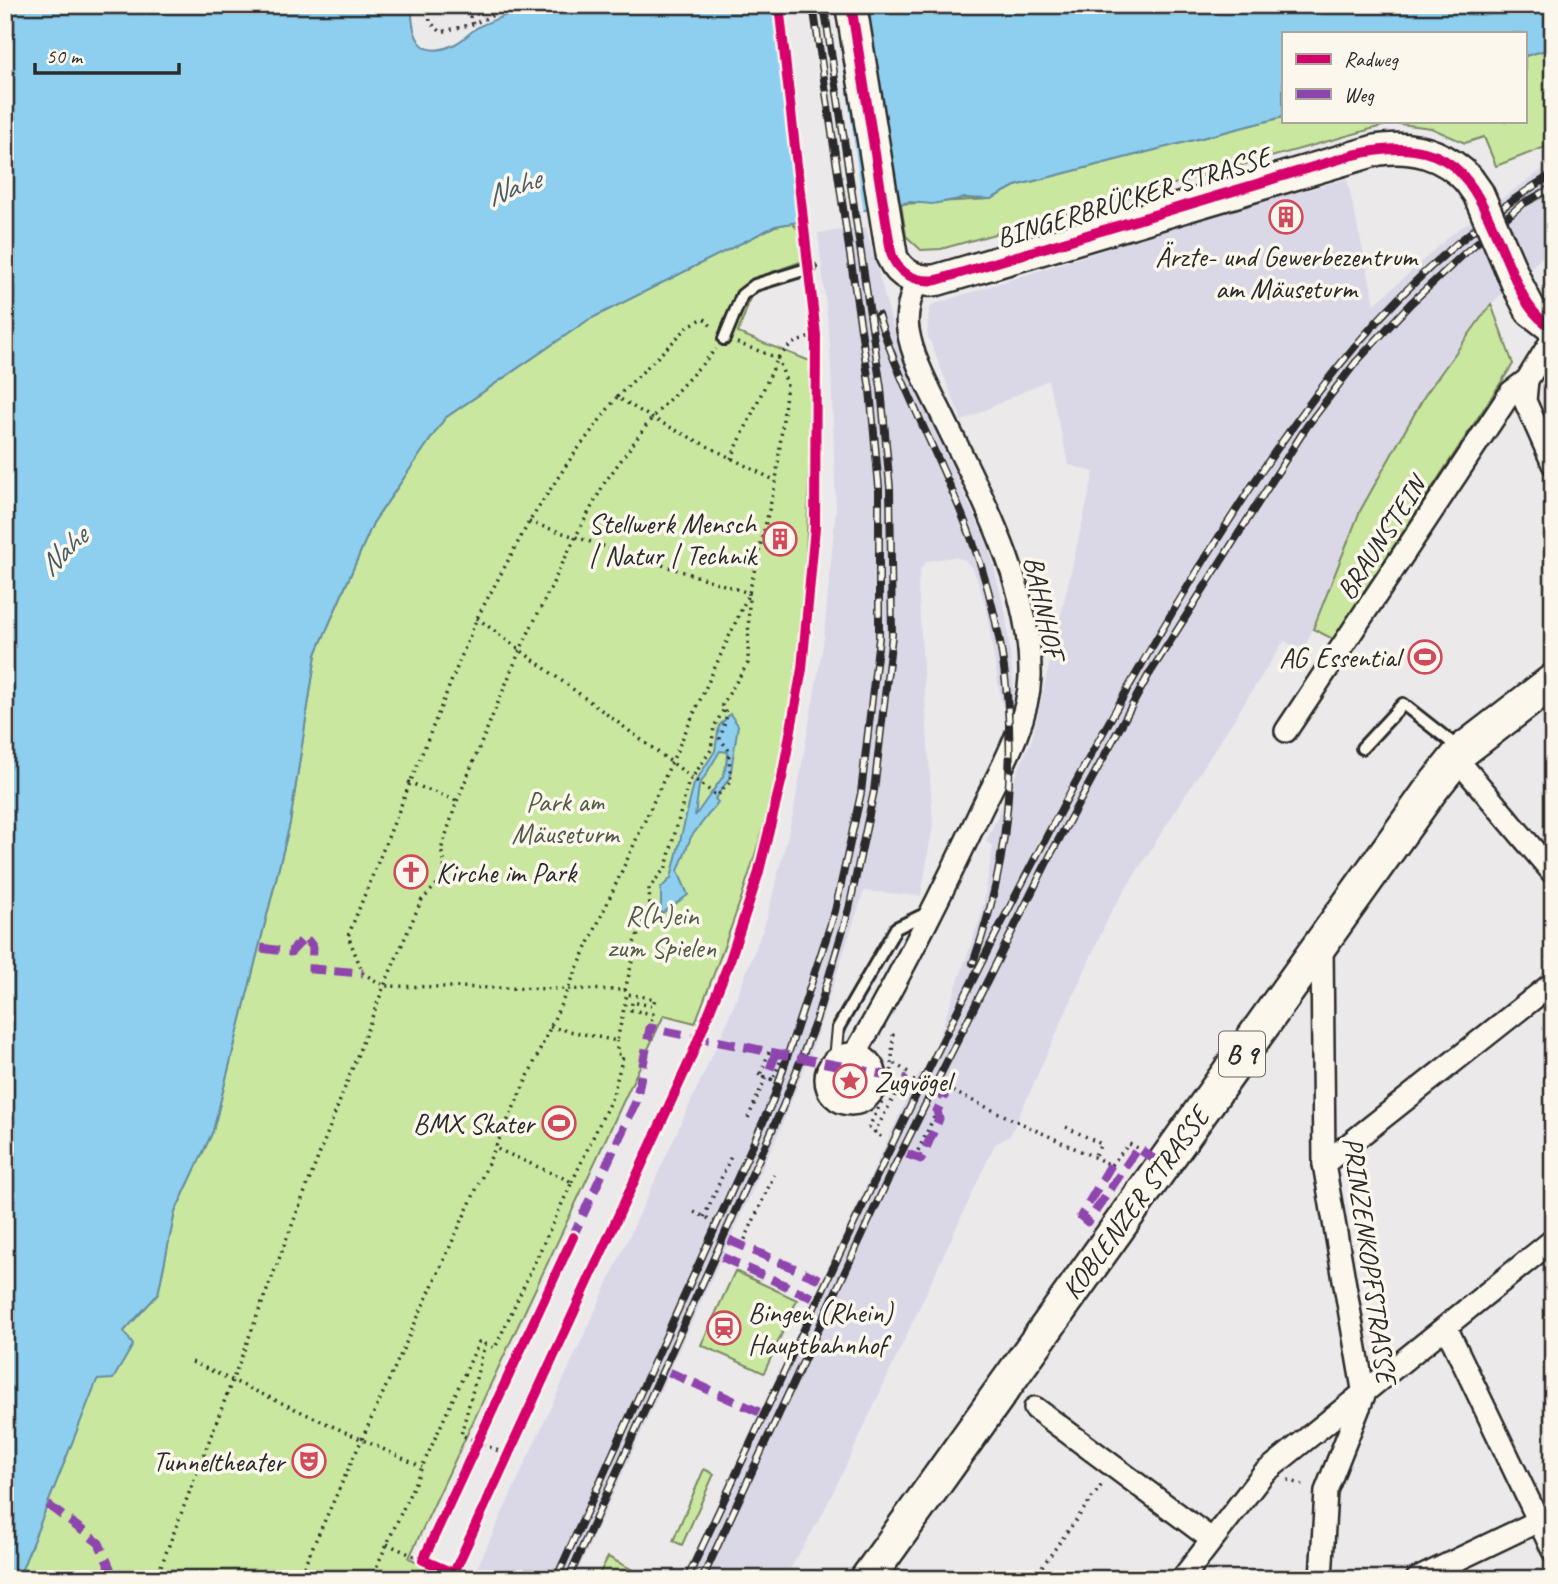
<svg xmlns="http://www.w3.org/2000/svg" width="1558" height="1584" font-family="Caveat,sans-serif">
<style>
.built{fill:#dad8e7}
.green{fill:#c9e79f;stroke:#7a8965;stroke-width:2}
.water{fill:#8ecff0;stroke:#668da1;stroke-width:2;fill-rule:evenodd}
.pier{fill:#ece9ea}
.lines{fill:none;stroke-linecap:round;stroke-linejoin:round}
.lane-casing{stroke:#2b2b2b;stroke-width:16}
.street-casing{stroke:#2b2b2b;stroke-width:26}
.secondary-casing{stroke:#2b2b2b;stroke-width:35}
.primary-casing{stroke:#2b2b2b;stroke-width:38}
.path{stroke:#2b2b2b;stroke-width:3.5;stroke-dasharray:2 5;stroke-linecap:butt}
.lane{stroke:#fbf7ec;stroke-width:10}
.street{stroke:#fbf7ec;stroke-width:21}
.secondary{stroke:#fbf7ec;stroke-width:30}
.primary{stroke:#fbf7ec;stroke-width:33}
.rail-casing{stroke:#2b2b2b;stroke-width:8}
.rail{stroke:#fbf7ec;stroke-width:5;stroke-dasharray:16;stroke-linecap:butt}
.secondary-bridge-casing{stroke:#2b2b2b;stroke-width:35;stroke-linecap:butt}
.path-bridge{stroke:#2b2b2b;stroke-width:3.5;stroke-dasharray:2 5;stroke-linecap:butt}
.secondary-bridge{stroke:#fbf7ec;stroke-width:30}
.quiet{stroke:#8e44ad;stroke-width:9;stroke-dasharray:18 9;stroke-linecap:butt}
.cycleway-casing{stroke:#fbf7ec;stroke-width:15}
.cycleway{stroke:#d6006c;stroke-width:10}
.labels{text-anchor:middle;dominant-baseline:central;stroke-width:7;stroke-linejoin:round;paint-order:stroke}
.shield{fill:#fbf7ec;stroke:#696865;stroke-width:2}
.shield-label{font-size:26px;font-weight:bold;fill:#2b2b2b}
.street-label{font-size:28px;fill:#2b2b2b;stroke:#fbf7ec}
.poi-label{font-size:28px;fill:#2b2b2b;stroke:#fbf7ec;text-anchor:end}
.park-label{font-size:28px;fill:#525a48;stroke:#fbf7ec}
.water-label{font-size:30px;font-style:italic;fill:#495c66;stroke:#fbf7ec}
</style>
<rect width="100%" height="100%" fill="#ece9ea"/>
<filter id="ink" filterUnits="userSpaceOnUse"><feTurbulence type="fractalNoise" baseFrequency=".0143" numOctaves="2"/><feDisplacementMap in="SourceGraphic" scale="14" xChannelSelector="R" yChannelSelector="G"/><feConvolveMatrix kernelMatrix="1 2 1 2 8 2 1 2 1" color-interpolation-filters="sRGB"/></filter>
<g filter="url(#ink)">
<g class="built">
<polygon points="1553,162 1553,247 1491,304 1425,395 1360,511 1304,650 1284,641 1111,912 1010,1136 995,1144 853,1451 822,1515 784,1579 682,1579 919,1073 923,1073 938,1039 982,913 993,846 986,842 1032,739 1094,472 1069,465 1048,380 962,421 927,334 929,309 934,304 1210,216 1347,179 1375,304 1452,234"/>
<polygon points="866,227 901,357 989,547 1006,616 1015,699 1001,702 986,607 974,571 965,560 954,557 927,561 920,570 918,585 933,825 921,896 864,891 813,1046 779,1132 574,1579 472,1579 727,1023 766,921 793,814 823,645 836,509 830,343 818,233"/>
</g>
<g class="green">
<polygon points="1553,48 1553,144 1496,166 1484,137 1465,143 1431,128 1393,123 941,249 921,250 906,236 901,204 991,199 1015,186 1283,117 1283,121 1525,121 1525,56"/>
<path d="M792,223L803,235V261L758,277L738,333L810,361C810,498 808,637 777,772C758,858 727,941 695,1023L664,1015L409,1558L439,1572L436,1579H18L97,1379L124,1331L158,1294L175,1212L213,1131L290,823L316,654L373,523L445,418L588,320L775,226Z"/>
<polygon points="1491,304 1513,364 1333,639 1313,629 1360,511 1425,395"/>
<polygon points="735,1271 797,1300 764,1373 701,1345"/>
<polygon points="704,1469 714,1474 682,1545 673,1541"/>
<polygon points="608,1557 650,1579 598,1576"/>
</g>
<g class="water">
<path d="M5,5H412C411,35 420,62 455,44C464,40 470,32 478,27C494,19 513,13 530,5H1553V48L1525,56V33H1283V117L1015,186L991,199L965,198L932,204L910,202L775,226L588,320L445,418L373,523L316,654L290,823L213,1131L175,1212L158,1294L124,1331L133,1345L113,1379L97,1380L18,1579H5Z"/>
<path d="M730,714L738,725L730,777L715,799L718,802L691,837L678,871L688,895L661,914V888L671,878L694,784L715,751L719,726ZM720,751L728,752L724,775L695,816L699,786Z"/>
</g>
<polygon class="pier" points="771,5 835,5 864,214 802,225"/>
<g class="lines">
<defs>
<g id="lane">
<polyline points="724,339 742,295 755,285 810,268"/>
<polyline points="1362,748 1403,704 1460,749"/>
<polyline points="835,1059 838,1028 896,928 927,913"/>
</g>
<g id="street">
<polyline points="1527,380 1525,401 1553,464"/>
<polyline points="1286,731 1511,392 1527,380 1553,338"/>
<polyline points="1456,758 1553,873"/>
<circle cx="851" cy="1079" r="25"/>
<path d="M855,1054C901,975 942,893 981,810C1001,769 1028,723 1030,677C1032,590 983,499 946,423C933,395 913,362 908,330C905,313 911,296 917,279"/>
<polyline points="1324,1164 1553,983"/>
<polyline points="1446,1327 1553,1551"/>
<polyline points="1035,1408 1211,1539"/>
<polyline points="1182,1579 1263,1474 1553,1240"/>
<polyline points="1321,1579 1326,1491 1364,1395 1324,1164 1322,944"/>
<polyline points="1417,1579 1553,1514"/>
</g>
<g id="secondary">
<path d="M851,5L892,257C900,275 918,283 937,280L1377,150C1413,145 1443,153 1468,179"/>
<polyline points="1518,286 1531,311 1553,328"/>
</g>
<polyline id="primary" points="867,1579 1430,791 1462,751 1553,681"/>
</defs>
<use href="#lane" class="lane-casing"/>
<use href="#street" class="street-casing"/>
<use href="#secondary" class="secondary-casing"/>
<use href="#primary" class="primary-casing"/>
<g class="path">
<polyline points="428,5 430,22 441,32 473,24 516,5"/>
<polyline points="473,24 470,17 496,5"/>
<polyline points="737,343 778,358"/>
<polyline points="617,397 690,325 704,318 713,328"/>
<polyline points="731,459 778,358 791,344 816,335"/>
<polyline points="529,522 749,593 748,663 722,705 724,709 714,727 711,750 688,784 666,867 649,888 650,908 634,943 635,950 625,990"/>
<polyline points="477,618 717,796 731,781 728,749 720,739 727,715 724,709"/>
<polyline points="408,782 457,801"/>
<polyline points="550,1027 617,1041 627,994"/>
<polyline points="650,1028 653,1014 631,1010 632,1002 653,1006 655,999 627,994 625,990 384,986 363,973 348,936 477,618 529,522 569,461 617,397 652,418 776,481"/>
<polyline points="758,1074 776,1081"/>
<polyline points="748,1118 766,1077"/>
<polyline points="1066,1127 1101,1144 1094,1157"/>
<polyline points="874,1133 908,1072 892,1062"/>
<polyline points="881,1137 869,1127 891,1083 893,1035 890,1033"/>
<polyline points="915,1157 934,1117"/>
<polyline points="1111,1165 1129,1144 1138,1148"/>
<polyline points="572,1182 613,1095 623,1056 617,1053 617,1041"/>
<polyline points="694,1212 714,1221"/>
<polyline points="704,1217 732,1154"/>
<polyline points="742,1246 774,1175"/>
<polyline points="485,1344 495,1348 572,1182 495,1148"/>
<polyline points="192,1362 422,1467"/>
<polyline points="1288,1480 1306,1486"/>
<polyline points="387,1544 423,1560"/>
<polyline points="1038,1572 1103,1483"/>
<polyline points="156,1579 384,986 421,901 442,879 445,863 441,850 457,801 520,650 575,538 605,482 652,418 716,349"/>
<polyline points="298,1579 749,593 776,481 787,384 778,358"/>
<polyline points="371,1579 479,1342 485,1344 461,1435 508,1455"/>
</g>
<use href="#lane" class="lane"/>
<use href="#street" class="street"/>
<use href="#secondary" class="secondary"/>
<use href="#primary" class="primary"/>
<defs>
<g id="rail">
<path d="M878,315C903,393 944,464 972,540C1022,675 1022,828 973,963"/>
<polyline points="556,1579 773,1100 835,911 861,793 879,638 879,487 870,390 813,5"/>
<polyline points="568,1579 783,1106 816,1020 849,909 874,791 892,635 890,488 881,388 824,5"/>
<path d="M687,1579C789,1361 890,1143 999,928C1063,803 1129,681 1203,562C1299,409 1395,270 1553,174"/>
<polyline points="702,1579 891,1173 1052,852 1148,676 1307,426 1356,362 1411,303 1466,252 1521,205 1553,187"/>
</g>
</defs>
<use href="#rail" class="rail-casing"/>
<use href="#rail" class="rail"/>
<defs>
<polyline id="secondary-bridge" points="1468,179 1478,193 1518,286"/>
</defs>
<use href="#secondary-bridge" class="secondary-bridge-casing"/>
<g class="path-bridge">
<polyline points="769,1052 760,1075 773,1080 783,1054"/>
<polyline points="906,1079 943,1087 1111,1165"/>
</g>
<use href="#secondary-bridge" class="secondary-bridge"/>
<g class="quiet">
<polyline points="261,948 291,952 305,937 313,947 312,969 363,973"/>
<polyline points="770,1069 776,1053"/>
<polyline points="907,1154 921,1159 939,1119 937,1111 944,1097 939,1094 943,1087"/>
<polyline points="1111,1165 1081,1216 1088,1222 1138,1148 1162,1165"/>
<polyline points="571,1240 636,1102 650,1028 906,1079"/>
<polyline points="729,1240 821,1280"/>
<polyline points="722,1257 813,1298"/>
<polyline points="669,1372 759,1412"/>
<polyline points="48,1505 99,1543 110,1568 104,1579"/>
</g>
<defs>
<g id="cycleway">
<path d="M851,5L891,252C896,273 916,283 937,280L1353,155C1463,130 1475,187 1512,272C1522,295 1530,315 1553,328"/>
<polyline points="453,1573 423,1560 573,1237"/>
<polyline points="451,1579 690,1060 730,960 758,875 782,778 802,669 815,527 816,335 779,5"/>
</g>
</defs>
<use href="#cycleway" class="cycleway-casing"/>
<use href="#cycleway" class="cycleway"/>
</g>
</g>
<defs>
<symbol id="building-ring" viewBox="-11 -11 22 22"><circle r="9.5" fill="#fbf7ec" stroke="#d1495b" stroke-width="1.5"/><path d="M-4-6H4V6H1V3H-1V6H-4ZM-2.5-4.3h1.7v1.8h-1.7ZM.8-4.3h1.7v1.8H.8ZM-2.5-1h1.7V.8h-1.7ZM.8-1h1.7V.8H.8Z" fill="#d1495b"/></symbol>
<symbol id="stadium-ring" viewBox="-11 -11 22 22"><circle r="9.5" fill="#fbf7ec" stroke="#d1495b" stroke-width="1.5"/><path d="M0-5a6.5 5 0 1 0 0 10a6.5 5 0 1 0 0-10ZM-3.5-1.8h7v3.6h-7Z" fill="#d1495b"/></symbol>
<symbol id="church-ring" viewBox="-11 -11 22 22"><circle r="9.5" fill="#fbf7ec" stroke="#d1495b" stroke-width="1.5"/><path d="M-1.2-6h2.4v3.5h3.3v2.4h-3.3V6h-2.4V-.1h-3.3v-2.4h3.3Z" fill="#d1495b"/></symbol>
<symbol id="sight-ring" viewBox="-11 -11 22 22"><circle r="9.5" fill="#fbf7ec" stroke="#d1495b" stroke-width="1.5"/><path d="M0-6L1.8-2.2L6-1.7L2.9 1.2L3.7 5.4L0 3.3L-3.7 5.4L-2.9 1.2L-6-1.7L-1.8-2.2Z" fill="#d1495b"/></symbol>
<symbol id="station-ring" viewBox="-11 -11 22 22"><circle r="9.5" fill="#fbf7ec" stroke="#d1495b" stroke-width="1.5"/><path d="M-3-6H3Q5-6 5-4V2Q5 4 3 4L4.5 6H3L1.5 4h-3L-3 6H-4.5L-3 4Q-5 4-5 2V-4Q-5-6-3-6ZM-3.5-4v3h7v-3ZM-3.5 1v1.5H-2V1ZM2 1v1.5H3.5V1Z" fill="#d1495b"/></symbol>
<symbol id="theatre-ring" viewBox="-11 -11 22 22"><circle r="9.5" fill="#fbf7ec" stroke="#d1495b" stroke-width="1.5"/><path d="M-5-5.5Q0-4 5-5.5V0Q5 5 0 6Q-5 5-5 0ZM-3.3-2.5H-1v1.5H-3.3ZM1-2.5H3.3v1.5H1ZM-2.8 1Q0 5.5 2.8 1Z" fill="#d1495b"/></symbol>
</defs>
<g fill-rule="evenodd">
<use href="#building-ring" x="1267" y="198" width="38" height="38"/>
<use href="#building-ring" x="761" y="520" width="38" height="38"/>
<use href="#stadium-ring" x="1406" y="638" width="38" height="38"/>
<use href="#church-ring" x="392" y="853" width="38" height="38"/>
<use href="#sight-ring" x="831" y="1062" width="38" height="38"/>
<use href="#stadium-ring" x="540" y="1104" width="38" height="38"/>
<use href="#station-ring" x="705" y="1309" width="38" height="38"/>
<use href="#theatre-ring" x="290" y="1442" width="38" height="38"/>
</g>
<g class="labels">
<rect class="shield" x="1219" y="1031.5" width="46" height="45" rx="5"/>
<g class="shield-label">
<text x="1242" y="1054">B 9</text>
</g>
<g class="street-label">
<text transform="translate(1133 197) rotate(-17)">BINGERBRÜCKER STRASSE</text>
<text transform="translate(1381 538) rotate(-57)">BRAUNSTEIN</text>
<text transform="translate(1044 607) rotate(78)">BAHNHOF</text>
<text transform="translate(1135 1203) rotate(-54)">KOBLENZER STRASSE</text>
<text transform="translate(1370 1260) rotate(82)">PRINZENKOPFSTRASSE</text>
</g>
<g class="poi-label">
<text x="1286" y="256" text-anchor="middle">Ärzte- und Gewerbezentrum<tspan x="1286" dy="32">am Mäuseturm</tspan></text>
<text x="756" y="523">Stellwerk Mensch<tspan x="756" dy="32">| Natur | Technik</tspan></text>
<text x="1400" y="657">AG Essential</text>
<text x="436" y="872" text-anchor="start">Kirche im Park</text>
<text x="874" y="1081" text-anchor="start">Zugvögel</text>
<text x="534" y="1123">BMX Skater</text>
<text x="748" y="1312" text-anchor="start">Bingen (Rhein)<tspan x="748" dy="32">Hauptbahnhof</tspan></text>
<text x="284" y="1461">Tunneltheater</text>
</g>
<g class="park-label">
<text x="565" y="801">Park am<tspan x="565" dy="32">Mäuseturm</tspan></text>
<text x="662" y="915">R(h)ein<tspan x="662" dy="32">zum Spielen</tspan></text>
</g>
<g class="water-label">
<text transform="translate(513 187) rotate(-20)">Nahe</text>
<text transform="translate(63 551) rotate(-44)">Nahe</text>
</g>
</g>
<rect width="1558" height="1584" fill="none" stroke="#fbf7ec" stroke-width="28"/>
<rect x="14" y="14" width="1530" height="1556" fill="none" stroke="#2b2b2b" stroke-width="2.5" filter="url(#ink)"/>
<rect x="1282" y="32" width="245" height="91" fill="#fbf7ec" stroke="#a8a59f" stroke-width="2"/>
<rect x="1296" y="54" width="35" height="10" fill="#d6006c" stroke="#a8a59f" stroke-width="2"/>
<text x="1344" y="66" font-size="21" fill="#2b2b2b">Radweg</text>
<rect x="1296" y="89" width="35" height="10" fill="#8e44ad" stroke="#a8a59f" stroke-width="2"/>
<text x="1344" y="102" font-size="21" fill="#2b2b2b">Weg</text>
<path d="M35 63v10h144v-10" fill="none" stroke="#2b2b2b" stroke-width="3.5"/>
<text x="46" y="63" font-size="21" fill="#2b2b2b" stroke="#fbf7ec" stroke-width="5" paint-order="stroke">50 m</text>
</svg>
